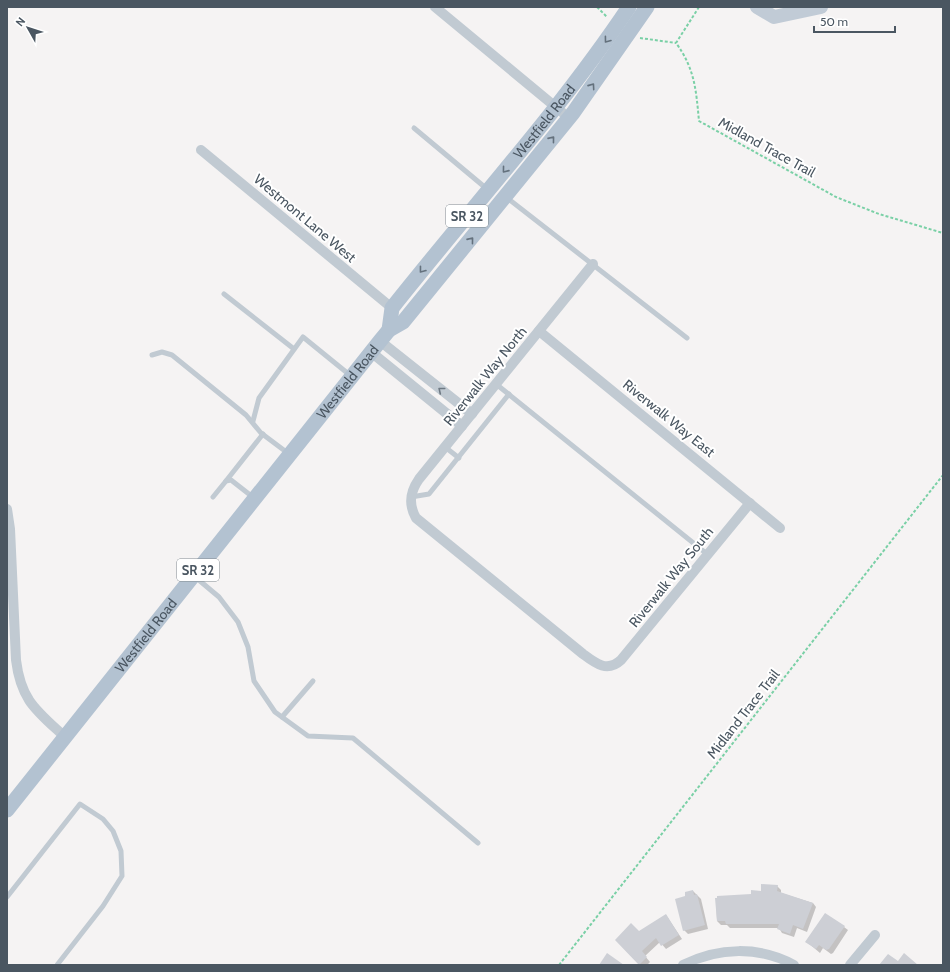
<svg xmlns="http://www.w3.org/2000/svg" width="950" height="972" font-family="Cabin,sans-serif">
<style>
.shadow{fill:#0003}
.building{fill:#cdcfd5}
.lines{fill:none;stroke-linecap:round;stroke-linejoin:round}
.path{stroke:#7ad0a6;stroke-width:2;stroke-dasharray:3 2;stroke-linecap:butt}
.lane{stroke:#c1cad2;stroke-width:5}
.street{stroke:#c1cad2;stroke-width:10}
.secondary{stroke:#c1cbd6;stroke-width:14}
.primary{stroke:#b3c2d1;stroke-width:15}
.oneway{stroke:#64717d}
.oneway2{stroke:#6e7983}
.labels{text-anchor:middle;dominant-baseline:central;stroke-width:4;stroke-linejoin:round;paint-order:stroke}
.shield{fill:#fff;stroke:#808990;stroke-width:1}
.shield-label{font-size:13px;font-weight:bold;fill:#4a5661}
.street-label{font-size:14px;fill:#4a5661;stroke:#fff}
</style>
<rect width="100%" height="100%" fill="#f5f3f3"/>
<g class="shadow">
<polygon points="777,886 781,890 781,893 813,903 816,907 807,932 797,928 794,937 782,933 779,928 730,928 727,925 721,925 717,921 716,899 752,895"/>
<polygon points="693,891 701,899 708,929 688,934 684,930 687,897"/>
<polygon points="666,915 682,939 666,949 660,942 645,956 650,962 647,965 640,965 616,940 639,932"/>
<polygon points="844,927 848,930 833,953 831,954 823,948 820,953 807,942"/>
</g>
<g class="building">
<polygon points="761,884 778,885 777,891 813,903 803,929 793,925 790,934 777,929 779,924 726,924 725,921 717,921 715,898 717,898 717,896 751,894 751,890 761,891"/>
<polygon points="693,890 694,895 697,894 705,925 683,931 675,899 685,896 685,892"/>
<polygon points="825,913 845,926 829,949 826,950 819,945 816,949 805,942"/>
<polygon points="666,914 679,935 661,946 656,938 642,951 647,957 639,965 615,940 631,923 639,931"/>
<polygon points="607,953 624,965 599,965"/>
<polygon points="904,953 918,965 879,965 888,954 898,961"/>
</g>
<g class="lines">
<g class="path">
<polyline points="597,7 607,17"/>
<path d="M699,7L676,43C695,69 696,90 699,121L836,197L879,214L943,233"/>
<polyline points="640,38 676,43"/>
<polyline points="559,965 943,475"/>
</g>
<g class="lane">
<polyline points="414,128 487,189"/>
<polyline points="506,197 687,338"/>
<polyline points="224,294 294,349"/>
<polyline points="152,355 162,352 172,355 246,415 261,433 289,454"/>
<polyline points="496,384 707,554"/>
<polyline points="253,421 259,398 303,337 351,376"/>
<polyline points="445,447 459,458"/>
<polyline points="226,481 263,434"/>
<polyline points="213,497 226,481 231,480 254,498"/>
<polyline points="411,497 429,494 509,394"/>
<polyline points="194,576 219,597 238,622 248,647 254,681 275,712 308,736 353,738 478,843"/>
<polyline points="282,717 313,681"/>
<polyline points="7,897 80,804 103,819 113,831 121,851 122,876 103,906 57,965"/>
</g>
<g class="street">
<polyline points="435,7 569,118"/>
<polyline points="201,150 392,308"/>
<path d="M593,264L419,479C410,492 408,504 416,518L583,654C595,663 607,673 621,660L750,503"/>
<polyline points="539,331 780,528"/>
<polyline points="380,341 472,414"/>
<polyline points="371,352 462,426"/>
<path d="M7,509L10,529L16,660C21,701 37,711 65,737"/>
<path d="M683,965C718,947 760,946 794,965"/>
<polyline points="850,965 875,935"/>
</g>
<polyline class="secondary" points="757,7 774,17 821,7"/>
<g class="primary">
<path id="s1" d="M389,330L392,308C471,208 558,113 629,7"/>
<path id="s2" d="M7,810L380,341L389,330L403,322L573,113L647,7"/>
</g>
</g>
<defs><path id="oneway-chevron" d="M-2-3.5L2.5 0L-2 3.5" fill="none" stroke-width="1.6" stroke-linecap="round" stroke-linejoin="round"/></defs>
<g class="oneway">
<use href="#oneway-chevron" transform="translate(607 40) rotate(127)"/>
<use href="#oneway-chevron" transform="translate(592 86) rotate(-55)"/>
<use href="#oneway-chevron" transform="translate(552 139) rotate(-51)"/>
<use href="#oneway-chevron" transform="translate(505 170) rotate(129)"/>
<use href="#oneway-chevron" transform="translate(471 240) rotate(-51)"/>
<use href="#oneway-chevron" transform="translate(422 270) rotate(128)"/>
</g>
<use class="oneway2" href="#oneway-chevron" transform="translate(441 390) rotate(-141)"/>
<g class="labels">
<g class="shield">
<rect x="446" y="205" width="42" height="22" rx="3"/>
<rect x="177" y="559" width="42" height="22" rx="3"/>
</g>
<g class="shield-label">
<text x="467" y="216">SR 32</text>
<text x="198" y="570">SR 32</text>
</g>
<g class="street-label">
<text stroke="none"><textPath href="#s1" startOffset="263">Westfield Road</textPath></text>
<text transform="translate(767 147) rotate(29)">Midland Trace Trail</text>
<text transform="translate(305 218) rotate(40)">Westmont Lane West</text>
<text transform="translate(485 376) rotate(-51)">Riverwalk Way North</text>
<text stroke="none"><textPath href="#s2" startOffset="547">Westfield Road</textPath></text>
<text transform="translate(669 418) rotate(39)">Riverwalk Way East</text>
<text transform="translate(671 577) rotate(-51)">Riverwalk Way South</text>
<text stroke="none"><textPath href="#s2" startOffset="223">Westfield Road</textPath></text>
<text transform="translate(743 714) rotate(-52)">Midland Trace Trail</text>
</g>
</g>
<rect width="950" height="972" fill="none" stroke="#4a5661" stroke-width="16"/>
<g transform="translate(28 28) rotate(309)" stroke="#ffffff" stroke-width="3" paint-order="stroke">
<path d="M0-3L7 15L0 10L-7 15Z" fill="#4a5661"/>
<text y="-6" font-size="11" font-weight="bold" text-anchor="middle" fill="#4a5661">N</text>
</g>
<path d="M814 26v6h81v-6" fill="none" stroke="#4a5661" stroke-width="2"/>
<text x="820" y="26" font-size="12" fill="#4a5661" stroke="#ffffff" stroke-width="3" paint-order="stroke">50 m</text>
</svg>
